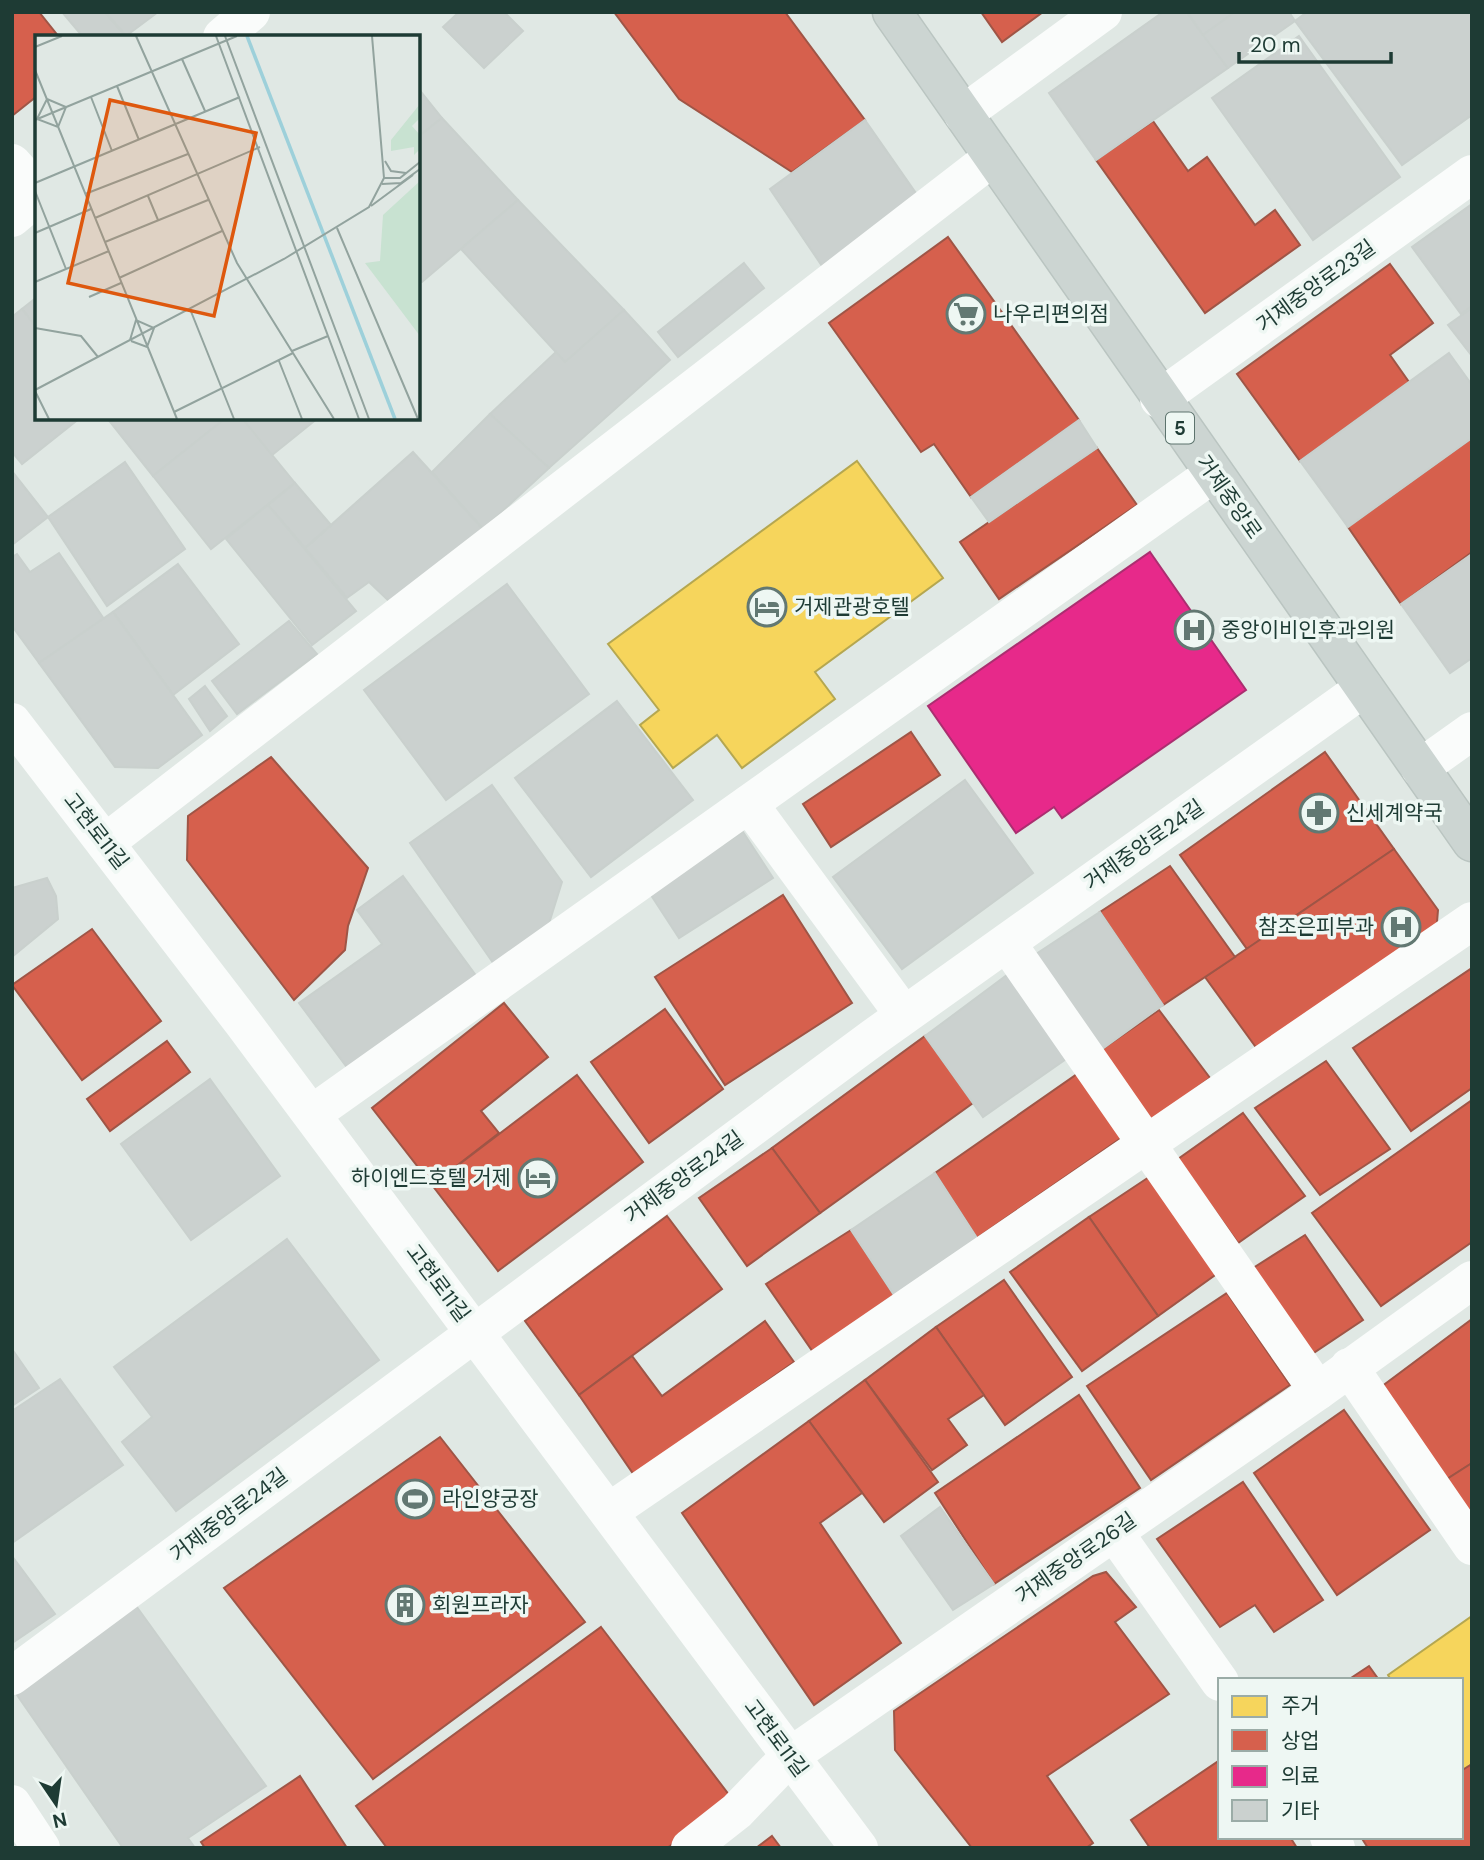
<svg xmlns="http://www.w3.org/2000/svg" width="1484" height="1860" font-family="'DM Sans','Noto Sans KR',sans-serif">
<style>
.homes{fill:#f6d55c;stroke:#b5a750;stroke-width:2}
.shops{fill:#d6604d;stroke:#9f5546;stroke-width:2}
.health{fill:#e7298a;stroke:#ab2e70;stroke-width:2}
.building{fill:#cbd1cf;stroke:#c9d0cd;stroke-width:2}
.lines{fill:none;stroke-linecap:round;stroke-linejoin:round}
.major-casing{stroke:#bac5c1;stroke-width:41}
.minor{stroke:#fafcfb;stroke-width:38}
.major{stroke:#ccd5d2;stroke-width:38}
.labels{text-anchor:middle;dominant-baseline:central;stroke-width:7;stroke-linejoin:round;paint-order:stroke}
.shield{fill:#eef7f3;stroke:#5c736d;stroke-width:2}
.shield-label{font-size:19px;font-weight:bold;fill:#1e3b34}
.street-label{font-size:21px;fill:#1e3b34;stroke:#eef7f3}
.poi-label{font-size:21px;fill:#1e3b34;stroke:#eef7f3;text-anchor:start}
.inset-river{fill:none;stroke:#9dd0da;stroke-width:3.5}
.inset-road{fill:none;stroke:#92a39e;stroke-width:2}
.view{fill:#de580e;fill-opacity:0.15;stroke:#de580e;stroke-width:3.5}
.inset-edge{fill:none;stroke:#1e3b34;stroke-width:3.5}
</style>
<rect width="100%" height="100%" fill="#e0e8e4"/>
<g class="homes">
<polygon points="857,461 943,578 815,672 835,699 742,768 717,735 673,768 640,725 659,710 608,644"/>
<polygon points="1472,1616 1472,1764 1461,1771 1461,1680 1391,1680 1388,1675"/>
</g>
<g class="shops">
<polygon points="12,12 39,12 59,37 37,37 37,96 12,116"/>
<polygon points="614,12 785,12 865,120 792,172 679,99"/>
<polygon points="981,12 1043,12 1002,42"/>
<polygon points="1153,121 1188,171 1207,157 1255,225 1275,210 1300,245 1205,313 1096,160"/>
<polygon points="948,237 1079,420 971,497 934,444 921,452 829,323"/>
<polygon points="1390,264 1433,323 1390,355 1409,382 1300,461 1237,374"/>
<polygon points="1472,438 1472,552 1401,604 1348,527"/>
<polygon points="1097,448 1137,505 999,599 960,542"/>
<polygon points="911,732 940,775 831,847 803,804"/>
<polygon points="1325,752 1394,849 1247,949 1180,855"/>
<polygon points="271,757 368,868 348,926 345,950 294,1000 187,860 188,816"/>
<polygon points="1394,849 1438,910 1436,934 1260,1053 1205,977"/>
<polygon points="1170,866 1235,957 1163,1005 1100,912"/>
<polygon points="783,895 852,1003 725,1085 655,977"/>
<polygon points="92,929 161,1021 82,1080 12,985"/>
<polygon points="1472,968 1472,1088 1411,1131 1353,1048"/>
<polygon points="504,1003 548,1057 481,1111 499,1133 432,1185 372,1108"/>
<polygon points="665,1009 723,1089 649,1143 591,1062"/>
<polygon points="1159,1010 1210,1078 1147,1124 1098,1052"/>
<polygon points="925,1036 973,1103 820,1213 772,1148"/>
<polygon points="167,1041 190,1072 110,1131 87,1099"/>
<polygon points="1326,1061 1390,1149 1320,1195 1255,1108"/>
<polygon points="1080,1072 1124,1136 977,1238 935,1173"/>
<polygon points="577,1075 643,1162 498,1271 432,1185"/>
<polygon points="1472,1100 1472,1242 1381,1306 1312,1213"/>
<polygon points="1243,1113 1305,1196 1238,1243 1178,1159"/>
<polygon points="772,1148 820,1213 747,1266 699,1198"/>
<polygon points="1149,1177 1218,1273 1158,1316 1089,1217"/>
<polygon points="667,1216 722,1289 579,1395 525,1321"/>
<polygon points="1089,1217 1158,1316 1082,1371 1010,1272"/>
<polygon points="851,1230 894,1295 813,1352 766,1284"/>
<polygon points="1305,1235 1363,1320 1309,1356 1250,1270"/>
<polygon points="1004,1280 1072,1377 1005,1425 936,1327"/>
<polygon points="1227,1293 1290,1385 1151,1480 1087,1386"/>
<polygon points="1472,1319 1472,1463 1447,1479 1381,1387"/>
<polygon points="765,1321 794,1362 634,1475 579,1395 632,1356 662,1396"/>
<polygon points="936,1327 984,1395 948,1419 967,1445 932,1470 865,1380"/>
<polygon points="865,1380 938,1482 884,1522 809,1421"/>
<polygon points="1079,1395 1140,1488 994,1584 935,1493"/>
<polygon points="1344,1410 1430,1530 1337,1595 1254,1473"/>
<polygon points="809,1421 862,1493 820,1523 901,1643 814,1705 682,1513"/>
<polygon points="440,1437 585,1622 373,1779 224,1588"/>
<polygon points="1472,1463 1472,1515 1447,1479"/>
<polygon points="1243,1482 1323,1600 1274,1632 1255,1605 1220,1627 1157,1539"/>
<polygon points="1106,1572 1136,1607 1115,1622 1169,1694 1047,1776 1093,1843 1086,1848 972,1848 895,1750 894,1711 1093,1576"/>
<polygon points="601,1627 733,1800 667,1848 387,1848 356,1806"/>
<polygon points="1369,1666 1379,1680 1348,1680"/>
<polygon points="1220,1760 1220,1837 1290,1837 1297,1848 1150,1848 1131,1820"/>
<polygon points="1472,1764 1472,1848 1368,1848 1361,1837 1461,1837 1461,1771"/>
<polygon points="300,1776 347,1848 205,1848 201,1842"/>
<polygon points="772,1836 781,1848 756,1848"/>
</g>
<polygon class="health" points="1150,552 1246,690 1062,818 1054,807 1016,833 928,706"/>
<g class="building">
<polygon points="62,12 105,12 126,36 83,37"/>
<polygon points="105,12 158,12 126,36"/>
<polygon points="459,12 504,12 523,31 484,68 443,27"/>
<polygon points="1163,12 1187,12 1228,68 1096,160 1049,93"/>
<polygon points="1187,12 1235,12 1203,35"/>
<polygon points="1235,12 1289,12 1295,21 1228,68 1203,35"/>
<polygon points="1307,12 1472,12 1472,115 1402,165 1295,21"/>
<polygon points="1299,36 1400,177 1313,240 1212,98"/>
<polygon points="418,88 442,118 418,137"/>
<polygon points="442,118 518,200 422,282 418,278 418,137"/>
<polygon points="865,120 918,196 822,266 770,189"/>
<polygon points="518,200 624,310 565,362 461,249"/>
<polygon points="1472,204 1472,306 1461,314 1412,247"/>
<polygon points="744,263 764,288 678,357 658,332"/>
<polygon points="37,297 37,328 22,309"/>
<polygon points="1472,308 1472,356 1448,325"/>
<polygon points="22,309 37,328 37,418 80,418 22,464 12,452 12,317"/>
<polygon points="624,310 670,360 549,468 490,414 556,352 565,362"/>
<polygon points="1449,353 1472,385 1472,438 1348,527 1300,461"/>
<polygon points="490,414 549,468 483,529 432,472"/>
<polygon points="107,418 226,418 153,476"/>
<polygon points="226,418 242,418 295,483 211,549 153,476"/>
<polygon points="242,418 318,418 272,455"/>
<polygon points="1079,420 1097,448 989,522 971,497"/>
<polygon points="413,452 483,529 393,605 369,582 347,598 305,548"/>
<polygon points="125,462 185,549 107,606 48,517"/>
<polygon points="12,471 48,517 12,545"/>
<polygon points="295,483 331,525 305,548 268,505"/>
<polygon points="268,505 356,611 312,645 226,539"/>
<polygon points="59,553 104,619 39,663 12,626 12,557 17,554 30,572"/>
<polygon points="1472,554 1472,658 1450,673 1401,604"/>
<polygon points="178,564 239,644 173,695 113,612"/>
<polygon points="507,584 589,694 446,800 364,690"/>
<polygon points="113,612 202,735 158,768 115,767 39,663"/>
<polygon points="289,621 317,654 237,714 212,681"/>
<polygon points="205,686 227,716 210,731 189,699"/>
<polygon points="617,701 693,800 591,877 515,778"/>
<polygon points="965,780 1033,873 902,969 833,877"/>
<polygon points="492,785 562,882 547,930 496,967 410,843"/>
<polygon points="743,832 773,878 679,938 649,892"/>
<polygon points="403,876 480,981 352,1074 299,1003 382,944 357,910"/>
<polygon points="47,878 56,896 58,919 12,957 12,888"/>
<polygon points="1100,912 1163,1005 1098,1052 1033,956"/>
<polygon points="1011,972 1069,1057 983,1117 925,1036"/>
<polygon points="210,1079 280,1176 191,1240 121,1144"/>
<polygon points="935,1173 977,1238 894,1295 851,1230"/>
<polygon points="287,1239 379,1360 176,1511 122,1442 152,1417 114,1367"/>
<polygon points="12,1349 39,1388 12,1406"/>
<polygon points="60,1379 123,1465 12,1543 12,1411"/>
<polygon points="940,1507 994,1584 953,1610 901,1536"/>
<polygon points="12,1556 55,1614 12,1643"/>
<polygon points="134,1603 266,1786 188,1838 195,1848 123,1848 17,1695"/>
</g>
<g class="lines">
<defs>
<polyline id="major" points="892,12 1472,842"/>
</defs>
<use href="#major" class="major-casing"/>
<g class="minor">
<polyline points="222,37 251,12"/>
<polyline points="963,114 1103,12"/>
<polyline points="12,163 37,191"/>
<polyline points="12,218 37,197"/>
<polyline points="1159,399 1472,174"/>
<polyline points="12,722 243,1023 859,1848"/>
<polyline points="1420,768 1472,731"/>
<polyline points="749,804 904,1015"/>
<polyline points="105,843 993,157"/>
<polyline points="1007,943 1318,1391"/>
<polyline points="312,1114 1213,474"/>
<polyline points="1349,1367 1472,1546"/>
<polyline points="609,1512 1472,921"/>
<polyline points="1114,1532 1220,1682"/>
<polyline points="12,1676 874,1037 1364,688"/>
<polyline points="12,1804 41,1848"/>
<polyline points="1329,1837 1336,1848"/>
<polyline points="690,1848 737,1811 789,1757 1318,1391 1472,1280"/>
</g>
<use href="#major" class="major"/>
</g>
<defs>
<symbol id="supermarket-ring" viewBox="-11 -11 22 22"><circle r="9.5" fill="#eef7f3" stroke="#627872" stroke-width="1.5"/><path d="M-6-5.5h2.5l.6 2H6L4.5 2H-2.5L-4.4-4H-6ZM-1.5 3.2a1.3 1.3 0 1 0 .1 0ZM3 3.2a1.3 1.3 0 1 0 .1 0Z" fill="#627872"/></symbol>
<symbol id="hotel-ring" viewBox="-11 -11 22 22"><circle r="9.5" fill="#eef7f3" stroke="#627872" stroke-width="1.5"/><path d="M-6-4.5h1.5V1H6V5H4.5V3h-9V5H-6ZM-4 0a1.8 1.8 0 1 1 3.6 0ZM.5 0V-2.5h3Q6-2.5 6 0Z" fill="#627872"/></symbol>
<symbol id="hospital-ring" viewBox="-11 -11 22 22"><circle r="9.5" fill="#eef7f3" stroke="#627872" stroke-width="1.5"/><path d="M-5-5h3v3.5h4V-5h3V5h-3V1.5h-4V5h-3Z" fill="#627872"/></symbol>
<symbol id="pharmacy-ring" viewBox="-11 -11 22 22"><circle r="9.5" fill="#eef7f3" stroke="#627872" stroke-width="1.5"/><path d="M-2-6h4v4h4v4h-4v4h-4v-4h-4v-4h4Z" fill="#627872"/></symbol>
<symbol id="stadium-ring" viewBox="-11 -11 22 22"><circle r="9.5" fill="#eef7f3" stroke="#627872" stroke-width="1.5"/><path d="M0-5a6.5 5 0 1 0 0 10a6.5 5 0 1 0 0-10ZM-3.5-1.8h7v3.6h-7Z" fill="#627872"/></symbol>
<symbol id="building-ring" viewBox="-11 -11 22 22"><circle r="9.5" fill="#eef7f3" stroke="#627872" stroke-width="1.5"/><path d="M-4-6H4V6H1V3H-1V6H-4ZM-2.5-4.3h1.7v1.8h-1.7ZM.8-4.3h1.7v1.8H.8ZM-2.5-1h1.7V.8h-1.7ZM.8-1h1.7V.8H.8Z" fill="#627872"/></symbol>
</defs>
<g fill-rule="evenodd">
<use href="#supermarket-ring" x="944" y="292" width="44" height="44"/>
<use href="#hotel-ring" x="745" y="585" width="44" height="44"/>
<use href="#hospital-ring" x="1172" y="608" width="44" height="44"/>
<use href="#pharmacy-ring" x="1297" y="791" width="44" height="44"/>
<use href="#hospital-ring" x="1379" y="905" width="44" height="44"/>
<use href="#hotel-ring" x="516" y="1156" width="44" height="44"/>
<use href="#stadium-ring" x="393" y="1477" width="44" height="44"/>
<use href="#building-ring" x="383" y="1583" width="44" height="44"/>
</g>
<g class="labels">
<rect class="shield" x="1166" y="412.5" width="28" height="31" rx="5"/>
<g class="shield-label">
<text x="1180" y="428">5</text>
</g>
<g class="street-label">
<text transform="translate(1316 286) rotate(-36)">거제중앙로23길</text>
<text transform="translate(1229 497) rotate(55)">거제중앙로</text>
<text transform="translate(96 831) rotate(52)">고현로11길</text>
<text transform="translate(1144 845) rotate(-35)">거제중앙로24길</text>
<text transform="translate(684 1177) rotate(-36)">거제중앙로24길</text>
<text transform="translate(438 1283) rotate(53)">고현로11길</text>
<text transform="translate(229 1515) rotate(-37)">거제중앙로24길</text>
<text transform="translate(1076 1558) rotate(-35)">거제중앙로26길</text>
<text transform="translate(776 1738) rotate(53)">고현로11길</text>
</g>
<g class="poi-label">
<text x="993" y="314">나우리편의점</text>
<text x="794" y="607">거제관광호텔</text>
<text x="1221" y="630">중앙이비인후과의원</text>
<text x="1346" y="813">신세계약국</text>
<text x="1374" y="927" text-anchor="end">참조은피부과</text>
<text x="511" y="1178" text-anchor="end">하이엔드호텔 거제</text>
<text x="442" y="1499">라인양궁장</text>
<text x="432" y="1605">회원프라자</text>
</g>
</g>
<g transform="translate(35 35)">
<rect width="385" height="385" fill="#e0e8e4"/>
<path d="M385,69V83L377,91L385,100V114L379,120V112L356,116V105ZM385,146V301L330,228L345,226L348,180Z" fill="#c8e2d1"/>
<path class="inset-river" d="M212,1L360,384"/>
<path class="inset-road" d="M101,1L202,228L299,384M181,1L324,384M190,1L334,384M0,12L27,1M147,24L170,76M0,35L142,384M82,51L104,105M56,62L77,116M12,64L31,72L23,92L2,84ZM0,85L202,1M350,126L356,136L371,138M349,143H365L385,127M0,148L205,62M347,149L366,148L385,134M0,156L31,234M50,159L153,119M113,161L123,185M336,171L378,140M60,183L225,112M302,193L383,384M0,198L56,174M70,207L173,165M84,243L187,196M0,247L74,216M54,262L86,248M155,274L199,384M0,293L46,301L63,322M95,305L101,285L119,293L112,312L96,306M257,316L293,301M244,326L267,384M0,355L249,224L334,172L349,143L337,1M0,356L14,384M139,377L258,318"/>
<path class="view" d="M75,65L221,98L179,281L33,248Z"/>
<rect width="385" height="385" class="inset-edge"/>
</g>
<rect width="1484" height="1860" fill="none" stroke="#1e3b34" stroke-width="28"/>
<rect x="1218" y="1678" width="245" height="161" fill="#eef7f3" stroke="#9baca7" stroke-width="2"/>
<rect x="1232" y="1696" width="35" height="21" fill="#f6d55c" stroke="#9baca7" stroke-width="2"/>
<text x="1281" y="1713" font-size="21" fill="#1e3b34">주거</text>
<rect x="1232" y="1730" width="35" height="21" fill="#d6604d" stroke="#9baca7" stroke-width="2"/>
<text x="1281" y="1748" font-size="21" fill="#1e3b34">상업</text>
<rect x="1232" y="1766" width="35" height="21" fill="#e7298a" stroke="#9baca7" stroke-width="2"/>
<text x="1281" y="1783" font-size="21" fill="#1e3b34">의료</text>
<rect x="1232" y="1800" width="35" height="21" fill="#cbd1cf" stroke="#9baca7" stroke-width="2"/>
<text x="1281" y="1818" font-size="21" fill="#1e3b34">기타</text>
<g transform="translate(56 1804) rotate(167)" stroke="#eef7f3" stroke-width="5" paint-order="stroke">
<path d="M0-5L12 26L0 18L-12 26Z" fill="#1e3b34"/>
<text y="-10" font-size="19" font-weight="bold" text-anchor="middle" fill="#1e3b34">N</text>
</g>
<path d="M1239 52v10h152v-10" fill="none" stroke="#1e3b34" stroke-width="3.5"/>
<text x="1250" y="52" font-size="21" fill="#1e3b34" stroke="#eef7f3" stroke-width="5" paint-order="stroke">20 m</text>
</svg>
